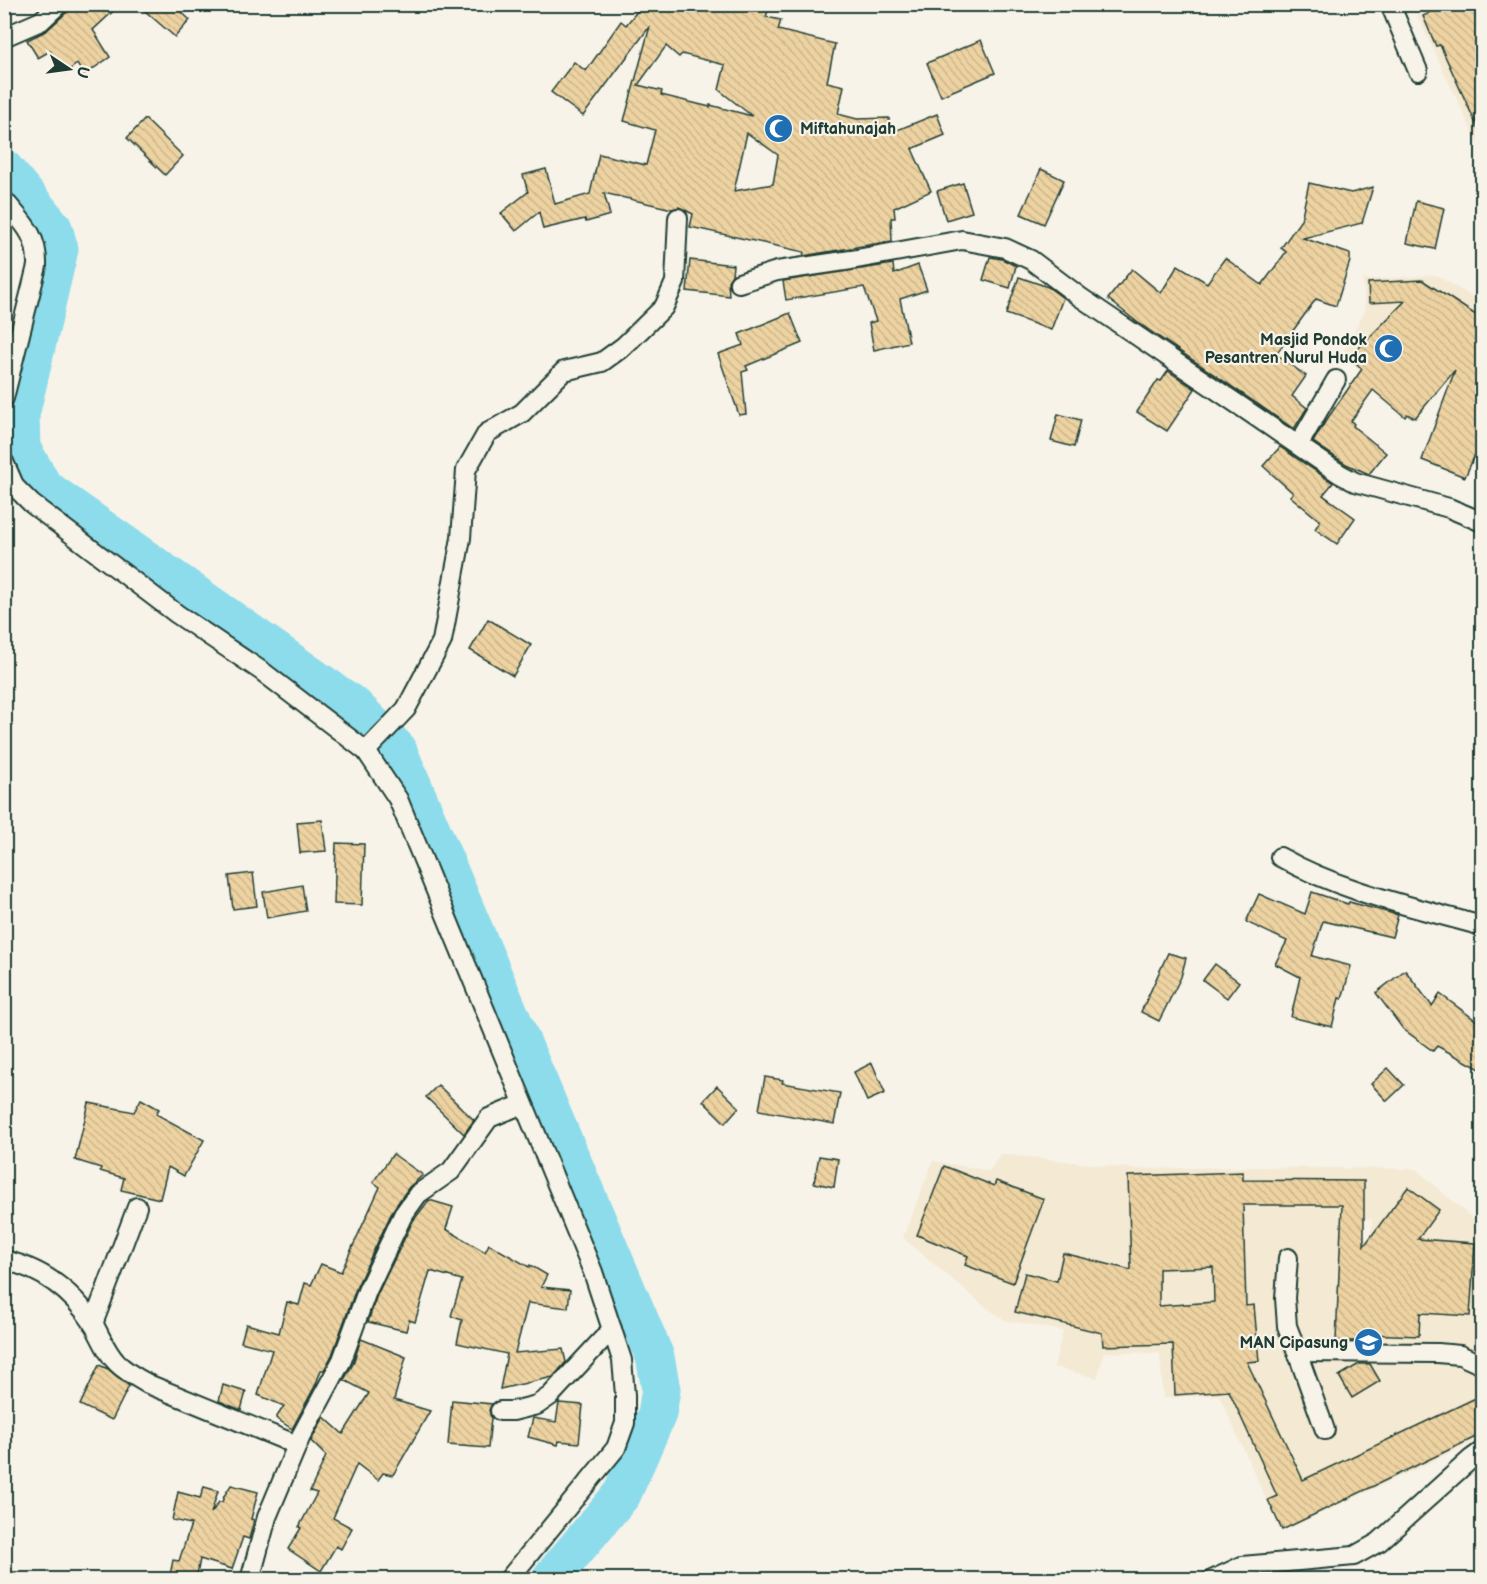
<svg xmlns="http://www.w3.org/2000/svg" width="1487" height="1584" font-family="'Balsamiq Sans',sans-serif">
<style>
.built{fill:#f4e9d3;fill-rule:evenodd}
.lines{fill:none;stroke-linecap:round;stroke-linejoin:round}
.river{stroke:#8ddcec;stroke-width:39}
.building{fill:url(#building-back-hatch);stroke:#1f3d34;stroke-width:1.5;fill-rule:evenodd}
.minor-casing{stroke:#1f3d34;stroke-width:22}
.minor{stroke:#f7f3e8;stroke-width:18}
.labels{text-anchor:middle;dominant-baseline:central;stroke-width:4.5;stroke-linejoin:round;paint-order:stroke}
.poi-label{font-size:16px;font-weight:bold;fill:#1f3d34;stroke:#f7f3e8;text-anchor:end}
</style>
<defs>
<pattern id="building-back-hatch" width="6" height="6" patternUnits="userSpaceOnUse" patternTransform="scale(1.5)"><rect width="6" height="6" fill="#eed3a2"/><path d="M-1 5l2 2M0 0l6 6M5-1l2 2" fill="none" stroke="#ccb68c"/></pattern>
</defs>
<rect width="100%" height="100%" fill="#f7f3e8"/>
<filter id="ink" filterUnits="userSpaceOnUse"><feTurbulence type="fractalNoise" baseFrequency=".0167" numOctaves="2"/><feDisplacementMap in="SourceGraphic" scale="12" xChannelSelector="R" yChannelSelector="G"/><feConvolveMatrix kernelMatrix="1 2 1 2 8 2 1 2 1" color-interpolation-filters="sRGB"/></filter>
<g filter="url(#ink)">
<g class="built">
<polygon points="1439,5 1448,5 1423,16 1436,46 1482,25 1482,30 1442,49 1480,129 1482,128 1482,152 1417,15"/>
<polygon points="1436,275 1482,303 1482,356 1459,395 1412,361 1380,391 1342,354 1365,311 1363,280"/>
<path d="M1000,1154L1135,1169L1248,1167L1416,1169L1482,1227V1290L1478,1338L1482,1351V1395L1303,1480L1250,1369L1224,1382L1277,1496L1269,1500L1282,1530L1482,1434V1438L1281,1532L1219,1395L1163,1398L1160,1353L1104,1352L1097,1378L1054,1367L1063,1331L1005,1320L983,1305L903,1238L933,1161L990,1171ZM944,1167L954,1250L917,1235ZM1242,1173L1246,1296L1214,1297L1213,1267L1131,1270ZM1251,1180L1364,1181V1205H1252ZM996,1181L1044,1199L1013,1283L965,1265ZM1408,1187L1439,1210L1376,1230ZM1341,1218L1372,1219L1366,1342L1336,1340ZM1428,1240L1475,1244L1470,1316L1423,1313ZM1064,1254L1083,1328L1057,1281ZM1384,1258L1419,1336H1418L1381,1335ZM1159,1277L1160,1344L1103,1346L1102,1278ZM1206,1303L1211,1392L1176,1394L1171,1305ZM1254,1305L1259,1361L1218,1308ZM1367,1359L1379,1382L1352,1398L1339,1376Z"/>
</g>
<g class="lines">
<polyline class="river" points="4,169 53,228 59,249 20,415 21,448 44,488 355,707 397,749 655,1357 661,1389 657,1414 622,1494 550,1580"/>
</g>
<g class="building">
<polygon points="80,4 121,4 93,30 110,57 84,75 77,64 65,73 50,51 38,58 27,40 46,31 66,13"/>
<polygon points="137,4 173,4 190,20 175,37"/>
<path d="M643,4H770L766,17L781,20L778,30L835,44L827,82L844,86L838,114L857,119L889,118L890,133L937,114L945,135L912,149L931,191L894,208L895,218H891L892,241L803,256L804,252L690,227L693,214L679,207L672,209L604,193L610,215L586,222L585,219L543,229L539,212L516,231L501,213L528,192L523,175L546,169L555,204L590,194L599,154L646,165L655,130L624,121L650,26L583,116L551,92L574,62L586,71L621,21L626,25ZM666,46L679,57L682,54L725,65L719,90L752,116L710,105V107L661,95L662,91L638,85ZM747,133L778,155L773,184L734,191Z"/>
<polygon points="1448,4 1482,4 1482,137 1440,45 1436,46 1423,16"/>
<polygon points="981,40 995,73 941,96 927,63"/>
<polygon points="145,119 183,156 165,175 127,138"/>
<polygon points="1041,169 1064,180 1044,224 1021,214"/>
<polygon points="963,183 972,212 946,220 937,191"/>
<polygon points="1309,183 1351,193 1373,187 1362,223 1303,238 1350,254 1350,261 1336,306 1316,299 1276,354 1306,376 1292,396 1307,408 1294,429 1137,322 1108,299 1132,269 1161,293 1178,265 1207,283 1225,258 1262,285 1286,252 1281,248 1301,220"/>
<polygon points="1416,201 1444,208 1435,249 1407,243"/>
<polygon points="990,257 1002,259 1016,266 1010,288 983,280"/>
<polygon points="690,260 733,265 732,275 728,281 729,296 687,291"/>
<polygon points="893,264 894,274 918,265 927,290 900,299 909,342 874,350 869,323 876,321 864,287 786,300 783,281"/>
<polygon points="1019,277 1048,287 1063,298 1051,330 1006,314"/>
<polygon points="1422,280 1482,319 1482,439 1465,477 1422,460 1455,370 1415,418 1407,414 1405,417 1373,390 1351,421 1354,424 1353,426 1386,453 1369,474 1346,464 1313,442 1325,422 1362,369 1350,357 1405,301 1369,303 1368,283"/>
<polygon points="790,313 802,343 746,366 748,370 742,372 746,414 739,415 718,354 743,345 739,334"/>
<polygon points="1168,371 1195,389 1167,431 1137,412 1158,380 1161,381"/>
<polygon points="1058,414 1081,420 1074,447 1051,441"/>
<polygon points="1280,447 1333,483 1323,495 1355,518 1337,544 1315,529 1320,521 1290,496 1293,493 1263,466"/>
<polygon points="488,619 531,645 513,676 470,650"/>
<polygon points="322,820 326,851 300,853 297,822"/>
<polygon points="336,843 364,844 362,905 334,904"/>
<polygon points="253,873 257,906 233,909 229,876"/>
<polygon points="302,885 306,911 267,918 263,892"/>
<polygon points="1312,892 1348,904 1349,902 1398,915 1392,937 1323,921 1312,956 1351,966 1342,999 1339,998 1332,1027 1291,1017 1300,977 1275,964 1287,941 1246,922 1259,894 1305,914"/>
<polygon points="1168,953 1186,958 1181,977 1159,1021 1141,1012"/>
<polygon points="1215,964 1239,982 1227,998 1203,980"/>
<polygon points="1405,970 1432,1006 1440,994 1482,1025 1482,1070 1437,1046 1433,1051 1403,1029 1376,993"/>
<polygon points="872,1063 885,1093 867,1101 854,1072"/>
<polygon points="1388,1068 1404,1085 1387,1101 1371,1084"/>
<polygon points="765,1077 783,1080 782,1083 840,1093 834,1124 759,1110"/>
<polygon points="438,1085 474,1120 464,1134 426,1097"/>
<polygon points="717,1086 739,1107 725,1123 703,1101"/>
<polygon points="141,1099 159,1109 156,1114 204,1140 184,1176 168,1167 160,1199 121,1190 124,1178 100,1171 101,1168 75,1160 89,1103 134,1112"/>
<polygon points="393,1154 423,1175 409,1187 393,1210 357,1286 332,1355 324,1370 321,1370 316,1384 292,1429 276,1418 284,1406 258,1395 272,1350 241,1342 246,1324 279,1333 287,1302 299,1305 305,1283 311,1285 321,1264 341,1272 380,1187 373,1182"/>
<polygon points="819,1156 838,1159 834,1187 814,1183"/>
<polygon points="944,1166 994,1186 996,1181 1044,1199 1013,1283 965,1265 968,1256 917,1235"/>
<path d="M1243,1172V1180L1364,1181V1246L1408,1187L1439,1210L1418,1239L1475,1243L1470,1316L1420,1313L1419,1336L1367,1334L1366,1341H1336L1342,1205H1243L1246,1306L1254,1305L1259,1361L1247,1362L1303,1480L1482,1395V1434L1282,1530L1268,1500L1277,1496L1229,1391L1175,1395L1173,1344L1103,1346L1102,1333L1015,1312L1025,1273L1057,1281L1063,1253L1131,1270L1128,1176ZM1213,1267L1214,1302L1159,1306V1269Z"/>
<polygon points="429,1200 453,1207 446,1229 485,1252 489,1244 529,1267 530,1265 547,1275 541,1287 570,1290 568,1308 528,1303 515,1353 563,1349 566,1362 553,1377 500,1389 507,1354 457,1343 462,1320 451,1316 462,1280 430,1271 415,1322 409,1320 406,1331 368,1322 377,1295 413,1221"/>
<polygon points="361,1339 406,1357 394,1400 430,1411 393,1475 383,1473 378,1480 357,1464 333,1518 352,1528 341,1549 336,1546 321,1571 288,1549 301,1528 299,1527 317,1493 310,1491 326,1456 311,1441 324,1417 343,1434 369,1393 344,1380 353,1364"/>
<polygon points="1359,1364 1370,1364 1380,1381 1352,1398 1339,1376"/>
<polygon points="99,1365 108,1369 129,1386 112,1420 80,1405"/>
<polygon points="223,1385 246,1392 241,1410 219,1401"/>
<polygon points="452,1400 492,1404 489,1410 491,1418 488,1448 448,1445"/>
<polygon points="559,1403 583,1405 579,1443 559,1441 558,1445 528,1437 533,1418 556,1422"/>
<polygon points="231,1485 258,1492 251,1519 254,1520 249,1539 243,1537 232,1569 200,1559 196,1580 169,1580 173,1560 179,1561 191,1524 172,1520 178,1492 200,1498 204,1487 218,1491 211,1513 219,1502 222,1502 224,1496"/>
</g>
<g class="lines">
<defs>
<g id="minor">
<polyline points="1390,4 1418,71"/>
<polyline points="4,37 41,21 59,4"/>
<path d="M4,200C23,223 38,235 37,266L4,398"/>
<polyline points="739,283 777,271 851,260 962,240 1005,248 1031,260 1080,297 1340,474 1355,482 1449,508 1482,522"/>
<polyline points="1299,444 1336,380"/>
<polyline points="4,462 15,487 32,504 177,614 263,672 366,751 398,799 593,1272 622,1360 625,1395 625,1423 616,1448 508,1580"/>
<polyline points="366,751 406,709 442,641 461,538 466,470 487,433 522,413 564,371 602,362 624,346 664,307 675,282 678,218"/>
<path d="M1280,857C1342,892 1414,907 1482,926"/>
<polyline points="1288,1258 1285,1298 1287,1326 1297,1352 1438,1353 1460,1355 1482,1365"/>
<path d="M4,1260C43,1269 71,1290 93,1323C101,1337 106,1352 117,1363C126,1372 137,1378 148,1384L297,1445"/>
<polyline points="93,1324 137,1207"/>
<polyline points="1297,1352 1325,1430"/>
<polyline points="500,1411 513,1411 537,1405 550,1396 612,1329"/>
<polyline points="250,1580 267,1517 301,1436 342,1360 367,1291 403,1215 418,1194 451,1171 489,1118 523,1104"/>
<polyline points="1212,1580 1242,1566 1354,1556 1379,1542 1471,1459 1482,1451"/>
</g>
</defs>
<use href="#minor" class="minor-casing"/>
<use href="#minor" class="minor"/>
</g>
</g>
<defs>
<symbol id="mosque-disc" viewBox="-11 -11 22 22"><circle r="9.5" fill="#1f6fb2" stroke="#f7f3e8"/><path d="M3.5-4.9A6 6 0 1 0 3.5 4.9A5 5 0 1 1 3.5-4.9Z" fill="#fff"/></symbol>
<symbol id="school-disc" viewBox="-11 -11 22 22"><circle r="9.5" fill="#1f6fb2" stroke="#f7f3e8"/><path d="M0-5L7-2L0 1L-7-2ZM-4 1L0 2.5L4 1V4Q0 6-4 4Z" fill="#fff"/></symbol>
</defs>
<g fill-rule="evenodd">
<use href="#mosque-disc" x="762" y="112" width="33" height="33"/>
<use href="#mosque-disc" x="1372" y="332" width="33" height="33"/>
<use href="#school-disc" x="1352" y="1326" width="33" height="33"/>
</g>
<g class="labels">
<g class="poi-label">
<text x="800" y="129" text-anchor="start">Miftahunajah</text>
<text x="1367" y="340">Masjid Pondok<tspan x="1367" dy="18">Pesantren Nurul Huda</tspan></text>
<text x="1348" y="1343">MAN Cipasung</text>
</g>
</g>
<rect width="1487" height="1584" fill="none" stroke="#f7f3e8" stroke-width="24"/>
<rect x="12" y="12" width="1463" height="1560" fill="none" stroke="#1f3d34" stroke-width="2" filter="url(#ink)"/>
<g transform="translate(69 69) rotate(103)" stroke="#f7f3e8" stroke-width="4.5" paint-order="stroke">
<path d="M0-4.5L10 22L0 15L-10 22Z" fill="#1f3d34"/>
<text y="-9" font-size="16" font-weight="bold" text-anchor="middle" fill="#1f3d34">U</text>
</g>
</svg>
